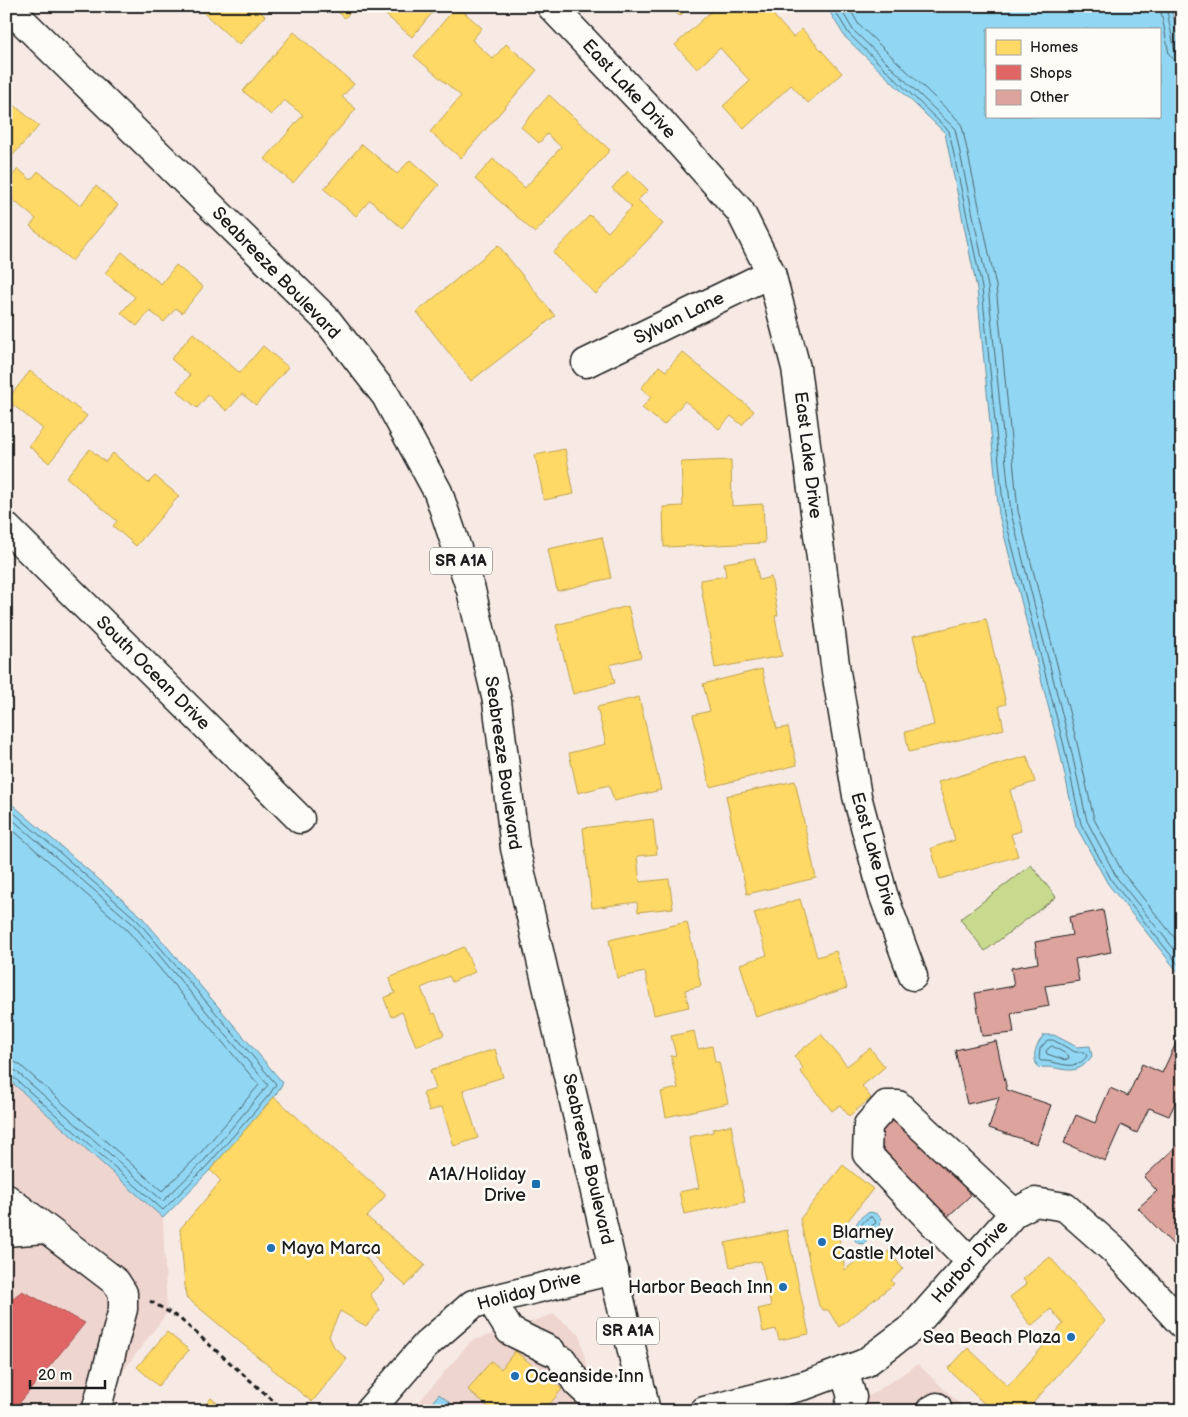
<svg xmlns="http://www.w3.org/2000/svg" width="1188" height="1417" font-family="'Balsamiq Sans',sans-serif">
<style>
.built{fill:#efd5cf}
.green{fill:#c8da8e;stroke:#727b55}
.water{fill:#91d7f3;stroke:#628c9d;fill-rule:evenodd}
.homes{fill:#ffd966;stroke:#bba050}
.shops{fill:#e06666;stroke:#a55050}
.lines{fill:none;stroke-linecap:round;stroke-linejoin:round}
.shore{stroke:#4b6772;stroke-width:1}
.building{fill:#dda39d;stroke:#1c1c1c}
.minor-casing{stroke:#1c1c1c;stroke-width:31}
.major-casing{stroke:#1c1c1c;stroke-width:31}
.path{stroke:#1c1c1c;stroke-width:3;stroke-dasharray:5 4;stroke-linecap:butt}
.minor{stroke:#fdfcf7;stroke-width:28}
.major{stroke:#fdfcf7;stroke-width:28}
.poi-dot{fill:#1f6fb2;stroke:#fdfcf7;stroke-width:2}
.labels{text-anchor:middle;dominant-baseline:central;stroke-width:5;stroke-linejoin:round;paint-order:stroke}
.shield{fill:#fdfcf7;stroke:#605f5e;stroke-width:1}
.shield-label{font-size:16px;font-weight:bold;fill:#1c1c1c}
.street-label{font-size:18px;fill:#1c1c1c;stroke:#fdfcf7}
.poi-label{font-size:18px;fill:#1c1c1c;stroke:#fdfcf7;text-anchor:end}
</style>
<rect width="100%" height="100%" fill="#f7eae5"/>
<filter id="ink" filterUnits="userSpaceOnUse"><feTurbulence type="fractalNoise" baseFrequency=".02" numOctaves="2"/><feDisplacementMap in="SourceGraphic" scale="10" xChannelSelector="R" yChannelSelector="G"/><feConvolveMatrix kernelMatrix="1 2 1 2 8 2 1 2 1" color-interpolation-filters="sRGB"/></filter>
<g filter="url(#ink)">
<g class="built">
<polygon points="6,1077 163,1218 167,1313 93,1411 6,1411"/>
<polygon points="554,1314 580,1335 596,1411 411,1411 471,1341"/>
<polygon points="918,1364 967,1411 837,1411 852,1407"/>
</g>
<polygon class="green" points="1031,865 1056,897 985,951 960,919"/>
<g class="water">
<path d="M826,6H1171L1182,63V977L1108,884L1076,826L1059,748L999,515L977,289L945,133L845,37ZM987,29H1159V116H987Z"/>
<polygon points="6,799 141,916 283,1083 274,1097 210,1170 163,1218 6,1077"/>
<path d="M1044,1035H1054L1077,1047L1090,1046L1092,1056C1074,1082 1060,1063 1038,1068C1031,1054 1036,1046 1044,1035Z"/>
<path d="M871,1212L877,1214L881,1218L880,1227L875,1229L864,1244L857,1243L852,1235C856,1224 859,1215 871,1212Z"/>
<polygon points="439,1394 460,1411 425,1411"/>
</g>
<g class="homes">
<polygon points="196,6 254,6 265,16 239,45"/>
<polygon points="331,6 355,6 345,18"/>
<polygon points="375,6 438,6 412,37"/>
<polygon points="457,6 482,28 472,40 493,59 506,44 537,70 461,158 430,132 461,96 414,56"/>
<polygon points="668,6 689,6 680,16"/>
<polygon points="717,6 785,6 774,16 793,37 802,29 842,73 808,103 791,85 744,129 723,106 750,81 720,48 697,69 675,45"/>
<polygon points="294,32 354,84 342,97 356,109 293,183 265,159 303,115 284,100 271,115 243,91"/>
<polygon points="549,95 610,150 535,233 475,179 493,159 525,188 561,147 547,134 539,143 521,127"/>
<polygon points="14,105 39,126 6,163 6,114"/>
<polygon points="362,144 397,174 410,160 439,185 402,228 370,200 356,216 324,189"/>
<polygon points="18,169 31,180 38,171 80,206 96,186 118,205 72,261 30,226 36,219 6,194 6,184"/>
<polygon points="628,171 648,190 638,200 663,224 596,294 553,253 590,215 608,232 632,207 612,188"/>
<polygon points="498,245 555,316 471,381 417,312"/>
<polygon points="122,252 161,284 176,265 203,287 182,313 176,308 164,322 150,311 137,326 121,313 135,297 105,273"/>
<polygon points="6,308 13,314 6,322"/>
<polygon points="193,333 240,373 263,346 288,367 256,405 242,394 227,411 208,395 197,408 177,391 190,375 171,359"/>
<polygon points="682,352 754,411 742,425 731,416 719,429 685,401 664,425 642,408 651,397 641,388 659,366 666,371"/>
<polygon points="30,371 87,416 49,463 29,446 43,429 7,400"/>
<polygon points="90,449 105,462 113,453 148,483 155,476 179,496 136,546 113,526 117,521 66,477"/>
<polygon points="565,449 574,494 544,500 535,455"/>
<polygon points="731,460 732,506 763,504 765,543 664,547 663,507 683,506 681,462"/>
<polygon points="602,537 611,578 557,591 548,549"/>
<polygon points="755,558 759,580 771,577 778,615 775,616 782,656 715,668 700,580 726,576 724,563"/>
<polygon points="628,606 641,657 610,665 615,683 573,694 556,625"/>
<polygon points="986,619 1006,704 999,706 1004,729 909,752 905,732 934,725 913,636"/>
<polygon points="762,669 777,729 788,727 797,765 710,787 693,715 710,711 703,684"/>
<polygon points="639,697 661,790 614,801 609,785 578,793 569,753 606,744 597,707"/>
<polygon points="1027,756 1035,782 1010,790 1021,831 1011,834 1018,856 940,879 931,848 955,840 938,782"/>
<polygon points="795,781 816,878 747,894 726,796"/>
<polygon points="653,819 657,854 637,856 640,882 669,879 673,908 638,912 637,902 592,908 583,828"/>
<polygon points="800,899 817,957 836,951 847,988 756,1017 740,964 767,955 754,913"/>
<polygon points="687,922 701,986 685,990 689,1007 654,1015 645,972 617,978 609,940"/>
<polygon points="464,947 475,972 452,982 449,976 421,988 432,1014 435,1013 444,1035 416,1046 402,1012 391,1017 384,998 395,993 389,978"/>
<polygon points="694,1031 698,1049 712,1046 715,1062 719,1062 728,1103 666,1117 661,1092 678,1088 671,1056 676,1055 671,1036"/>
<polygon points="821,1034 847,1066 870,1048 885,1067 862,1086 871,1098 849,1116 840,1105 832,1111 800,1071 803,1068 794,1056"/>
<polygon points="495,1049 503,1077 463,1090 478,1138 454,1146 442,1107 429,1111 423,1093 436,1089 430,1070"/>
<polygon points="274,1097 386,1195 367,1217 425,1265 406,1286 362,1246 359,1250 385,1280 370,1294 380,1310 366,1326 340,1311 329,1336 334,1347 347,1359 312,1402 186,1297 180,1229 221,1181 210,1170"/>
<polygon points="731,1125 745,1202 684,1214 679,1192 699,1188 689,1137 713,1132 713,1129"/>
<polygon points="843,1165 873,1189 838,1233 845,1270 865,1254 872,1264 889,1251 903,1269 891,1280 894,1284 839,1327 828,1310 823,1310 819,1306 800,1219"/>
<polygon points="787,1230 809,1334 779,1340 776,1329 763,1332 758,1309 771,1306 761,1261 730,1267 725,1243"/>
<polygon points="1050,1257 1105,1321 1026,1411 992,1411 948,1369 968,1348 1008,1386 1063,1324 1051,1309 1031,1326 1010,1297 1027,1284 1023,1279"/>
<polygon points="167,1332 189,1350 158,1386 137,1367"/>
<polygon points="515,1351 562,1389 544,1411 493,1411 468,1390 491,1361 501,1369"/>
<polygon points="211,1398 226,1411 200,1411"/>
</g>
<polygon class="shops" points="22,1291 85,1323 13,1411 6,1411 6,1292 13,1298"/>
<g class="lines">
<g class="shore">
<polyline points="832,6 849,34 949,131 982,288 1004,514 1064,746 1081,824 1112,881 1182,969"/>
<polyline points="839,6 853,30 955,129 988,287 1011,513 1070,745 1087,821 1117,878 1182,959"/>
<polyline points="848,6 859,25 957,119 962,126 996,286 1018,511 1077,743 1094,819 1123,873 1182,947"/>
<polyline points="1160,6 1169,54 1174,60 1182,62"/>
<polyline points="1166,6 1175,52 1177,55 1182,56"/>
<polyline points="6,806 137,920 276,1084 270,1094 206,1167 163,1210 12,1076 6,1074"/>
<polyline points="6,814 133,924 268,1085 202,1163 163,1201 16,1071 6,1068"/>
<polyline points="6,824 127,930 259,1085 196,1158 162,1191 20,1065 13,1061 6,1060"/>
<path d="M1048,1040H1053L1075,1052H1085L1087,1056C1074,1074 1057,1060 1041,1061L1039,1059L1040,1049Z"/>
<polygon points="1052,1046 1068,1055 1069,1058 1065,1060 1047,1054 1046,1051"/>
<path d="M871,1217L875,1220L876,1223L871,1226L863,1238H860L858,1234C860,1227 863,1219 871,1217Z"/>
</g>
</g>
<g class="building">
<polygon points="1103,910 1111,952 1075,959 1079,981 1045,986 1049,1006 1011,1013 1014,1033 982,1036 975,993 1014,986 1011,968 1038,963 1035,942 1072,935 1069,917"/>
<polygon points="1178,1039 1182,1041 1182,1088 1169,1116 1149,1108 1137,1133 1121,1125 1105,1161 1064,1143 1076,1115 1095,1123 1110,1088 1128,1096 1142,1064 1162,1073"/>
<polygon points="996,1041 1007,1090 1051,1105 1037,1144 989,1128 999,1097 967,1104 955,1050"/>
<polygon points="901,1114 971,1195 943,1221 872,1135 879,1118"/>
<polygon points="1182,1141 1182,1254 1138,1208 1157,1191 1144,1177"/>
</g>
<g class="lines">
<defs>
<g id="minor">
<polyline points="551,6 663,124 740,211 771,273 796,368 836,672 857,796 883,894 913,976"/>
<polyline points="586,363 771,273"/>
<polyline points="6,527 300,819"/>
<polyline points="6,1198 116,1282 123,1293 123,1309 96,1411"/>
<polyline points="6,1232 45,1229"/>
<polyline points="970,1261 867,1154 868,1125 886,1105 898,1105 1014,1213"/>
<polyline points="491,1300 510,1331 551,1351"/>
<polyline points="563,1361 577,1383 588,1393 642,1392"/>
<polyline points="844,1371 852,1397 848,1411"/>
<polyline points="369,1411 427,1344 473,1304 614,1270"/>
<polyline points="704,1411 806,1385 865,1363 913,1327 1014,1213 1035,1202 1065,1207 1116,1252 1182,1324"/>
<polyline points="930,1411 937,1407"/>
</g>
<polyline id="major" points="7,6 327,320 386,396 438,492 471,590 497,701 515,848 646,1411"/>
</defs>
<use href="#minor" class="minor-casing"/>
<use href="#major" class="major-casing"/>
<polyline class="path" points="150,1301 179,1318 285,1411"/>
<use href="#minor" class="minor"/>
<use href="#major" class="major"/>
</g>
</g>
<g class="poi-dot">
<rect x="531" y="1179" width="10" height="10" rx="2.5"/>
<circle cx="822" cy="1242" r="5"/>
<circle cx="271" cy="1248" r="5"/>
<circle cx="783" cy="1287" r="5"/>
<circle cx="1071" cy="1337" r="5"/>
<circle cx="515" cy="1376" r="5"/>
</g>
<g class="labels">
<g class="shield">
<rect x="430" y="547.5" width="62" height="27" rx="4"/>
<rect x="597" y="1317.5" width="62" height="27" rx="4"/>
</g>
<g class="shield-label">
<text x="461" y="561">SR A1A</text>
<text x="628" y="1331">SR A1A</text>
</g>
<g class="street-label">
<text transform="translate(629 89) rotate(47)">East Lake Drive</text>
<text transform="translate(276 273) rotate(46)">Seabreeze Boulevard</text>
<text transform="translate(679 318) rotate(-26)">Sylvan Lane</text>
<text transform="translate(808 455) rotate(83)">East Lake Drive</text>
<text transform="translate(153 673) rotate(45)">South Ocean Drive</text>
<text transform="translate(503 763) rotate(82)">Seabreeze Boulevard</text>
<text transform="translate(874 854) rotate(74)">East Lake Drive</text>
<text transform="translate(588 1159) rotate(77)">Seabreeze Boulevard</text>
<text transform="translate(970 1262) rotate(-48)">Harbor Drive</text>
<text transform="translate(529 1291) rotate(-15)">Holiday Drive</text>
</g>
<g class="poi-label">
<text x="526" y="1174">A1A/Holiday<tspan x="526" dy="21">Drive</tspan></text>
<text x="832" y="1232" text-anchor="start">Blarney<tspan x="832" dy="21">Castle Motel</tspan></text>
<text x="281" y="1248" text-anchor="start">Maya Marca</text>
<text x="773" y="1287">Harbor Beach Inn</text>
<text x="1061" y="1337">Sea Beach Plaza</text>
<text x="525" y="1376" text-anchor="start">Oceanside Inn</text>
</g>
</g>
<rect width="1188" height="1417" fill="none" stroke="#fdfcf7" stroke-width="25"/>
<rect x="12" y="12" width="1163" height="1392" fill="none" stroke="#1c1c1c" stroke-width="2" filter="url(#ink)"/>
<rect x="986" y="28" width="175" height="90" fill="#fdfcf7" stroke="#a3a29f"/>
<rect x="996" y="40" width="25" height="15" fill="#ffd966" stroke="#a3a29f"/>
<text x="1030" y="52" font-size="15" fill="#1c1c1c">Homes</text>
<rect x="996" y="65" width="25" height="15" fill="#e06666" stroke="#a3a29f"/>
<text x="1030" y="78" font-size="15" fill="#1c1c1c">Shops</text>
<rect x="996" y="90" width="25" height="15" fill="#dda39d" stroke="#a3a29f"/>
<text x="1030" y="102" font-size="15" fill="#1c1c1c">Other</text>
<path d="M30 1380v8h75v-8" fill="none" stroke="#1c1c1c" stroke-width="2.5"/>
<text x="38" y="1380" font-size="15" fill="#1c1c1c" stroke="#fdfcf7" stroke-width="4" paint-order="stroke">20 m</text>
</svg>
